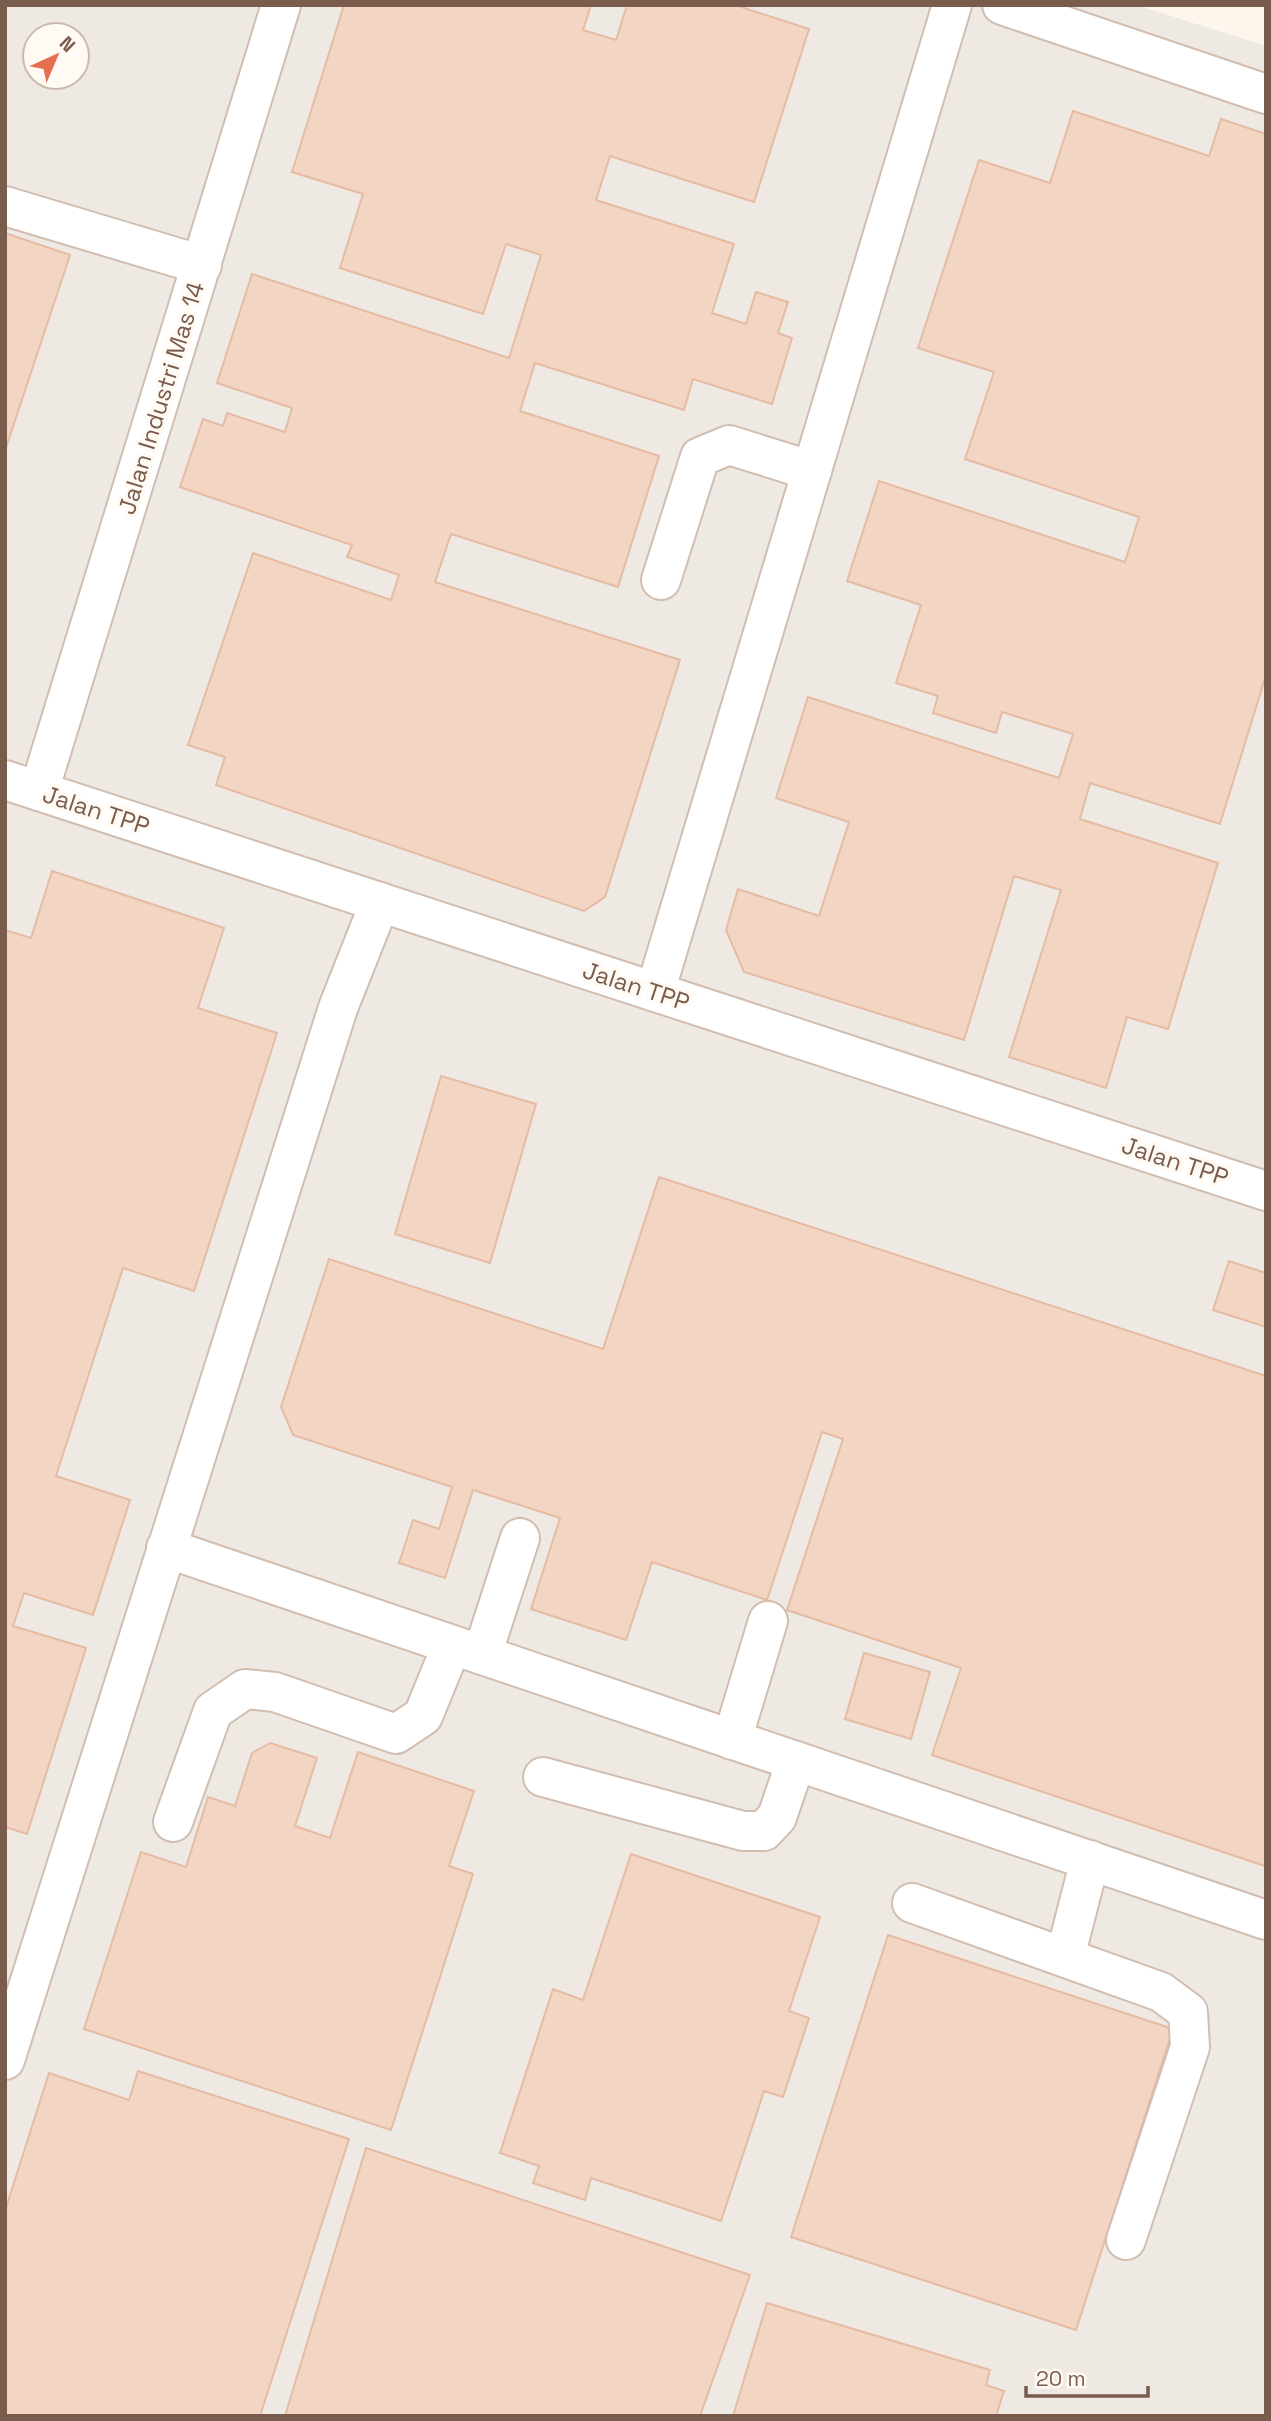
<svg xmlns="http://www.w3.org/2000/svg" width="1271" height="2421" font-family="'Space Grotesk',sans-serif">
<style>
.industrial{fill:#efe9e4;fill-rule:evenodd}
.building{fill:#f3d5c3;stroke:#e6bba3;stroke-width:2}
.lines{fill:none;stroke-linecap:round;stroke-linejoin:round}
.minor-casing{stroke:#d1beb0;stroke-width:42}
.minor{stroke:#fff;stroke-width:38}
.labels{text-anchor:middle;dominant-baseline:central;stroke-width:7;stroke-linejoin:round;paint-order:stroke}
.street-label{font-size:24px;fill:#7a5c4d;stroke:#fffaf3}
</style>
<rect width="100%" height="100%" fill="#fdf6ec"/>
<path class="industrial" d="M5,5H1136L1266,46V2416H5ZM35,35H77V77H35Z"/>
<g class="building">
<polygon points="344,5 591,5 583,30 616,40 627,5 735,5 809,29 754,202 610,156 596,200 734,244 712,313 746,324 756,292 788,302 778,333 792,338 772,404 693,379 684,410 535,363 520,411 659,456 618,587 451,534 435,582 680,660 605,897 584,911 216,785 225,757 188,745 253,553 391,600 399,575 347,557 352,545 180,487 203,419 223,426 227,413 285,432 292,408 217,383 252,274 509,358 541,255 506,244 483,314 340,268 363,194 292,172"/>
<polygon points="1073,111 1209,156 1221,119 1266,134 1266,675 1220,824 1090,783 1080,819 1218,863 1168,1029 1127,1017 1106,1088 1009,1057 1061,890 1014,876 964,1040 744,972 726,930 738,889 819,916 849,822 776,798 808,697 1059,778 1073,734 1002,712 996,733 933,713 938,696 896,683 921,605 847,581 879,481 1125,562 1139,517 965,459 994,372 918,348 979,160 1050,183"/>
<polygon points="5,233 70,255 5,451"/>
<polygon points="52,871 224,928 198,1008 277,1033 194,1291 123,1268 56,1476 130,1500 93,1615 24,1593 13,1626 86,1648 27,1834 5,1827 5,930 31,938"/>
<polygon points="441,1076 536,1104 490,1263 395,1234"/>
<polygon points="659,1177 1266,1376 1265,1866 932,1755 961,1668 787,1610 843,1439 822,1432 767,1600 652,1562 626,1640 531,1609 560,1518 473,1490 445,1578 399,1563 413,1520 439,1529 452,1487 293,1435 281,1407 329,1259 603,1349"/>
<polygon points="1229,1261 1266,1273 1266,1327 1213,1310"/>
<polygon points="864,1653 930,1672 911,1739 845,1719"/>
<polygon points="270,1743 317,1758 295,1826 330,1838 358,1752 474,1791 449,1866 473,1874 391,2130 84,2029 141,1852 186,1867 208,1797 235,1806 252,1753"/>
<polygon points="631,1854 820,1917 789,2011 809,2018 783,2097 764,2091 721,2221 591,2178 585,2200 533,2183 539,2166 500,2153 553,1989 583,2000"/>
<polygon points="888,1935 1173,2029 1076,2330 791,2237"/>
<polygon points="138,2071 349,2139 260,2416 5,2416 5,2211 49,2073 129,2100"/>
<polygon points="366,2148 750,2275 700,2416 285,2416"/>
<polygon points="767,2303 990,2370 986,2385 1004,2391 996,2416 733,2416"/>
</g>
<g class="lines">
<defs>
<g id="minor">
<polyline points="1002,5 1266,94"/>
<polyline points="5,206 202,265"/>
<polyline points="661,580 700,457 729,445 812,471"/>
<polyline points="5,780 1266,1191"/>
<polyline points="39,791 281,5"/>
<polyline points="655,992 952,5"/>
<polyline points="166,1548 1266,1920"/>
<polyline points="482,1655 520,1538"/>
<polyline points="732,1740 768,1621"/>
<polyline points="543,1777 743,1831 764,1831 777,1817 796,1761"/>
<polyline points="173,1822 213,1711 245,1689 275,1692 396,1734 423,1716 452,1645"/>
<polyline points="912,1903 1161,1992 1188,2012 1190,2047 1126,2240"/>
<polyline points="1065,1957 1090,1860"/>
<polyline points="5,2060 338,1008 380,902"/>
</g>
</defs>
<use href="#minor" class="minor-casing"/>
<use href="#minor" class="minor"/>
</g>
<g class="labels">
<g class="street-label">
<text transform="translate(161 398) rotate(-73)">Jalan Industri Mas 14</text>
<text transform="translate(96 810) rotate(18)">Jalan TPP</text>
<text transform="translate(636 986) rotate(18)">Jalan TPP</text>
<text transform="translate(1175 1161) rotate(18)">Jalan TPP</text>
</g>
</g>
<rect width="1271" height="2421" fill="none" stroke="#7a5c4d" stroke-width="14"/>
<g transform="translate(56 56) rotate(44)"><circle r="33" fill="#fffaf3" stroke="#cabbb1" stroke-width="2"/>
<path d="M0-5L12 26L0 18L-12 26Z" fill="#e76f51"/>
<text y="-10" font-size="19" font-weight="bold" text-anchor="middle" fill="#7a5c4d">N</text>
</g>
<path d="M1026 2386v10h122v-10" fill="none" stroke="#7a5c4d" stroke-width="3.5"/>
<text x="1036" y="2386" font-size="21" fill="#7a5c4d" stroke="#fffaf3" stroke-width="5" paint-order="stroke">20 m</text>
</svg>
